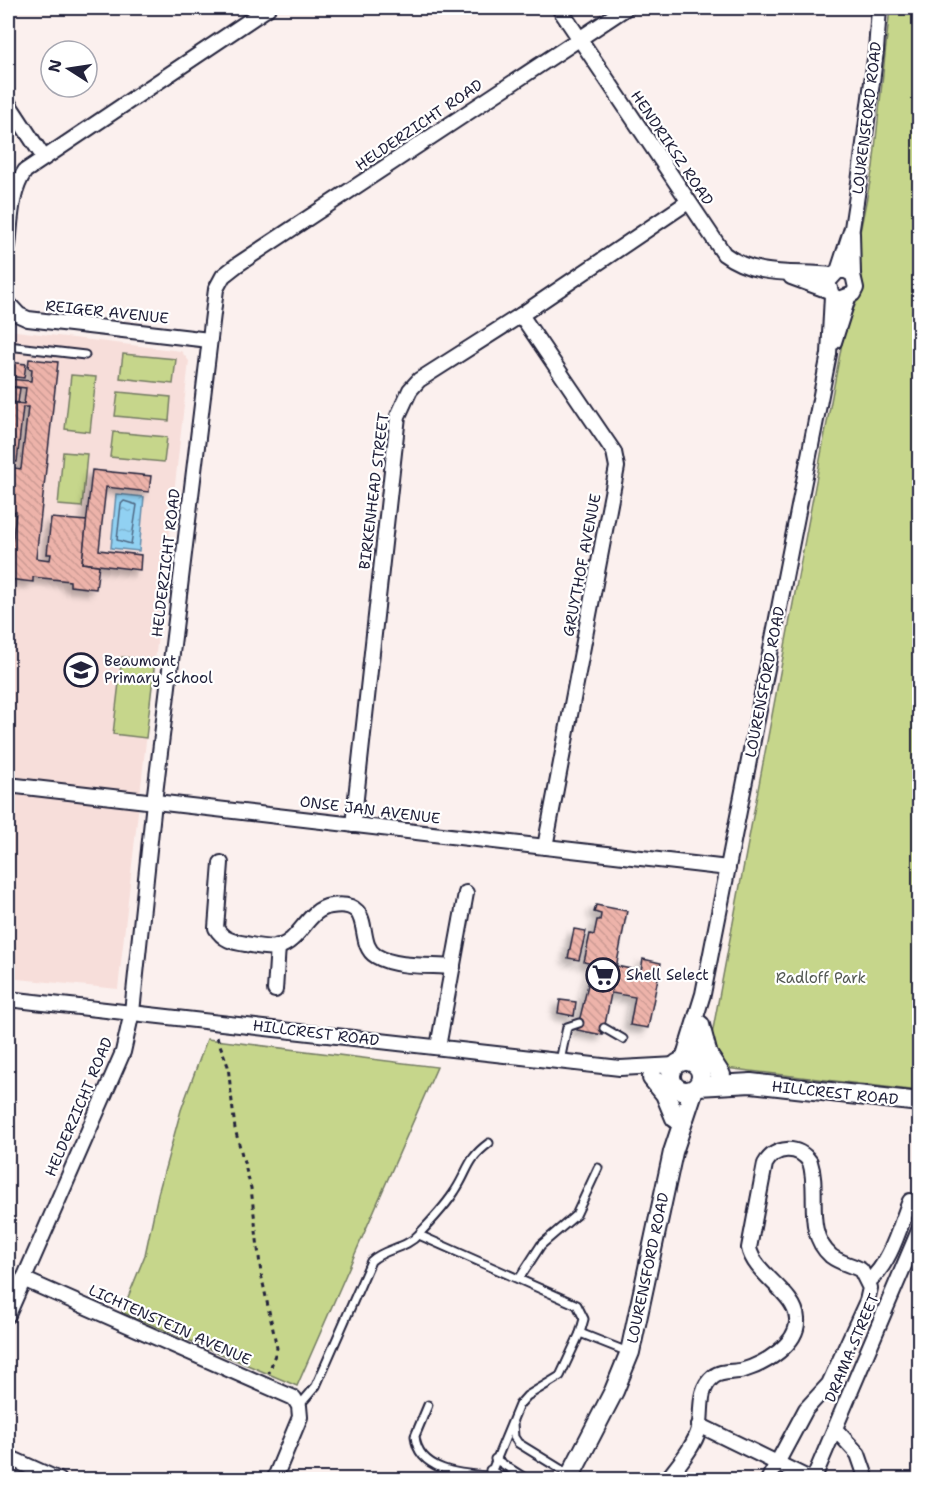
<svg xmlns="http://www.w3.org/2000/svg" width="927" height="1487" font-family="'Shantell Sans',sans-serif">
<style>
.built{fill:#f7deda}
.green{fill:#c6d68b;stroke:#747c63;stroke-width:1.5}
.water{fill:url(#water-ripples);stroke:#658ba9;stroke-width:1.5}
.lines{fill:none;stroke-linecap:round;stroke-linejoin:round}
.shore{stroke:#4e6884;stroke-width:1.5}
.building{fill:url(#building-back-hatch);stroke:#22223b;stroke-width:1.5;filter:url(#shadow)}
.lane-casing{stroke:#22223b;stroke-width:11}
.street-casing{stroke:#22223b;stroke-width:18}
.secondary-casing{stroke:#22223b;stroke-width:22}
.path{stroke:#22223b;stroke-width:3;stroke-dasharray:4.5 4.5;stroke-linecap:butt}
.lane{stroke:#fff;stroke-width:7}
.street{stroke:#fff;stroke-width:14}
.secondary{stroke:#fff;stroke-width:18}
.labels{text-anchor:middle;dominant-baseline:central;stroke-width:4.5;stroke-linejoin:round;paint-order:stroke}
.street-label{font-size:15px;fill:#22223b;stroke:#fff}
.poi-label{font-size:15px;fill:#22223b;stroke:#fff;text-anchor:start}
.park-label{font-size:15px;fill:#535853;stroke:#fff}
</style>
<defs>
<pattern id="water-ripples" width="26" height="14" patternUnits="userSpaceOnUse" patternTransform="scale(1.5)"><rect width="26" height="14" fill="#91d1f2"/><path d="M2 4q2-2 4 0t4 0M15 11q2-2 4 0t4 0" fill="none" stroke="#7db3d0"/></pattern>
<pattern id="building-back-hatch" width="6" height="6" patternUnits="userSpaceOnUse" patternTransform="scale(1.5)"><rect width="6" height="6" fill="#edb3aa"/><path d="M-1 5l2 2M0 0l6 6M5-1l2 2" fill="none" stroke="#cb9a93"/></pattern>
<filter id="shadow"><feDropShadow dx="-5.5" dy="5.5" stdDeviation="3" flood-color="#0004"/></filter>
</defs>
<rect width="100%" height="100%" fill="#fbf0ee"/>
<filter id="ink" filterUnits="userSpaceOnUse"><feTurbulence type="fractalNoise" baseFrequency=".0167" numOctaves="2"/><feDisplacementMap in="SourceGraphic" scale="12" xChannelSelector="R" yChannelSelector="G"/><feConvolveMatrix kernelMatrix="1 2 1 2 8 2 1 2 1" color-interpolation-filters="sRGB"/></filter>
<g filter="url(#ink)">
<polygon class="built" points="8,330 181,351 189,361 118,989 8,978"/>
<g class="green">
<polygon points="890,8 919,8 919,1091 725,1068 710,1045 845,327 863,288 858,242 873,167"/>
<polygon points="123,354 176,359 173,384 120,378"/>
<polygon points="71,375 96,377 90,432 65,429"/>
<polygon points="118,392 171,397 169,421 115,416"/>
<polygon points="113,432 167,437 164,462 110,457"/>
<polygon points="63,452 87,454 82,507 58,505"/>
<polygon points="122,657 155,660 146,738 113,734"/>
<polygon points="207,1039 437,1067 297,1386 122,1312 145,1255 158,1194 181,1110"/>
</g>
<polygon class="water" points="116,494 144,497 139,551 111,548"/>
<g class="lines">
<polygon class="shore" points="124,501 137,505 131,544 117,540 121,504"/>
</g>
<g class="building">
<polygon points="29,359 58,362 36,558 50,560 51,554 47,554 51,518 87,521 82,563 99,565 96,589 70,586 70,581 33,577 33,582 8,579 16,512 8,511 8,467 21,469 28,407 23,407 17,462 8,461 8,402 24,404 26,388 8,386 8,379 31,381 32,369 28,368"/>
<polygon points="8,362 26,364 24,378 8,376"/>
<polygon points="8,387 20,388 18,403 8,401"/>
<polygon points="92,470 151,476 149,492 106,487 99,550 141,555 140,570 82,563"/>
<polygon points="596,905 627,911 603,1035 577,1030 593,964 584,962 590,934 594,935 597,920 600,920 601,914 594,912"/>
<polygon points="574,929 586,931 579,960 568,958"/>
<polygon points="643,959 661,963 648,1028 630,1025 635,997 611,993 616,966 641,971"/>
<polygon points="560,1000 576,1002 574,1016 558,1013"/>
</g>
<g class="lines">
<defs>
<g id="lane">
<polyline points="8,346 85,355"/>
<polyline points="604,1028 623,1039"/>
<polyline points="560,1061 567,1027 579,1023"/>
<polyline points="419,1235 577,1305 584,1319 580,1333"/>
<polyline points="519,1279 541,1245 576,1215 598,1168"/>
<path d="M428,1405L415,1436C418,1471 461,1474 488,1476"/>
<path d="M299,1406L316,1386L371,1261C385,1248 406,1249 419,1234C431,1221 445,1207 455,1191C469,1170 466,1160 489,1143"/>
<polyline points="513,1423 514,1437 518,1443 570,1475"/>
<polyline points="495,1459 528,1480"/>
<polyline points="490,1470 508,1480"/>
<polyline points="488,1480 519,1405 527,1396 560,1376 580,1333 628,1352"/>
</g>
<g id="street">
<path d="M559,8L724,254C756,278 795,271 832,275"/>
<polyline points="8,103 44,158"/>
<polyline points="852,233 853,275"/>
<path d="M8,246C11,220 10,193 25,171L268,8"/>
<polyline points="838,271 852,228 859,182 876,51 879,8"/>
<polyline points="791,277 829,291"/>
<polyline points="8,303 19,315 28,319 209,340"/>
<polyline points="521,315 614,452 617,467 545,847"/>
<polyline points="834,342 848,298"/>
<polyline points="8,785 728,868"/>
<polyline points="353,825 398,416 410,390 419,380 521,315 688,202"/>
<path d="M221,863L216,928C223,940 233,942 246,944C256,946 268,949 278,947C300,942 307,909 331,906C377,899 354,943 376,956C396,968 430,965 453,967"/>
<polyline points="275,990 278,946"/>
<polyline points="8,999 620,1068 676,1065"/>
<polyline points="438,1047 466,893"/>
<polyline points="682,1062 703,994 829,354 832,295 828,282 838,271 846,271 853,275 856,288 853,294 839,299 832,295"/>
<polyline points="698,1067 700,1036"/>
<polyline points="652,1078 673,1085"/>
<polyline points="23,1279 294,1398 299,1406 300,1417 274,1480"/>
<path d="M869,1281C891,1262 899,1228 910,1201"/>
<polyline points="8,1315 123,1052 132,1012 154,802 216,289 223,276 237,265 626,8"/>
<polyline points="699,1425 812,1480"/>
<polyline points="836,1430 858,1454 867,1480"/>
<polyline points="8,1457 59,1480"/>
<path d="M667,1480C678,1465 694,1447 699,1429C703,1412 697,1390 713,1377C721,1370 734,1373 744,1370C764,1364 799,1344 797,1319C796,1293 754,1274 749,1248L765,1164C775,1146 798,1145 810,1162C820,1192 803,1231 831,1256C840,1263 852,1265 861,1270L870,1288L867,1301L829,1384L806,1409L768,1480"/>
<polyline points="813,1480 920,1228"/>
</g>
<g id="secondary">
<polyline points="700,1025 708,1055 721,1075"/>
<circle cx="686" cy="1076" r="15"/>
<polyline points="652,1078 665,1094 675,1118"/>
<polyline points="698,1086 751,1083 920,1102"/>
<polyline points="568,1480 614,1391 630,1352 673,1152 694,1089"/>
</g>
</defs>
<use href="#lane" class="lane-casing"/>
<use href="#street" class="street-casing"/>
<use href="#secondary" class="secondary-casing"/>
<polyline class="path" points="217,1037 228,1066 235,1129 251,1188 261,1274 277,1348 269,1373"/>
<use href="#lane" class="lane"/>
<use href="#street" class="street"/>
<use href="#secondary" class="secondary"/>
</g>
</g>
<defs>
<symbol id="school-ring" viewBox="-11 -11 22 22"><circle r="9.5" fill="#fff" stroke="#22223b" stroke-width="1.5"/><path d="M0-5L7-2L0 1L-7-2ZM-4 1L0 2.5L4 1V4Q0 6-4 4Z" fill="#22223b"/></symbol>
<symbol id="supermarket-ring" viewBox="-11 -11 22 22"><circle r="9.5" fill="#fff" stroke="#22223b" stroke-width="1.5"/><path d="M-6-5.5h2.5l.6 2H6L4.5 2H-2.5L-4.4-4H-6ZM-1.5 3.2a1.3 1.3 0 1 0 .1 0ZM3 3.2a1.3 1.3 0 1 0 .1 0Z" fill="#22223b"/></symbol>
</defs>
<g fill-rule="evenodd">
<use href="#school-ring" x="62" y="651" width="38" height="38"/>
<use href="#supermarket-ring" x="584" y="956" width="38" height="38"/>
</g>
<g class="labels">
<g class="street-label">
<text transform="translate(867 118) rotate(-83)">LOURENSFORD ROAD</text>
<text transform="translate(419 125) rotate(-34)">HELDERZICHT ROAD</text>
<text transform="translate(672 148) rotate(56)">HENDRIKSZ ROAD</text>
<text transform="translate(107 312) rotate(6)">REIGER AVENUE</text>
<text transform="translate(374 491) rotate(-83)">BIRKENHEAD STREET</text>
<text transform="translate(166 563) rotate(-83)">HELDERZICHT ROAD</text>
<text transform="translate(582 565) rotate(-79)">GRUYTHOF AVENUE</text>
<text transform="translate(765 682) rotate(-79)">LOURENSFORD ROAD</text>
<text transform="translate(370 810) rotate(7)">ONSE JAN AVENUE</text>
<text transform="translate(316 1033) rotate(7)">HILLCREST ROAD</text>
<text transform="translate(835 1093) rotate(6)">HILLCREST ROAD</text>
<text transform="translate(79 1107) rotate(-67)">HELDERZICHT ROAD</text>
<text transform="translate(648 1268) rotate(-78)">LOURENSFORD ROAD</text>
<text transform="translate(170 1325) rotate(24)">LICHTENSTEIN AVENUE</text>
<text transform="translate(852 1348) rotate(-67)">DRAMA STREET</text>
</g>
<g class="poi-label">
<text x="104" y="661">Beaumont<tspan x="104" dy="17">Primary School</tspan></text>
<text x="626" y="975">Shell Select</text>
</g>
<g class="park-label">
<text x="821" y="978">Radloff Park</text>
</g>
</g>
<rect width="927" height="1487" fill="none" stroke="#fff" stroke-width="30"/>
<rect x="15" y="15" width="897" height="1457" fill="none" stroke="#22223b" stroke-width="2" filter="url(#ink)"/>
<g transform="translate(69 69) rotate(282)"><circle r="28" fill="#ffffff" stroke="#a7a7b1" stroke-width="1.5"/>
<path d="M0-4.5L10 22L0 15L-10 22Z" fill="#22223b"/>
<text y="-9" font-size="16" font-weight="bold" text-anchor="middle" fill="#22223b">N</text>
</g>
</svg>
